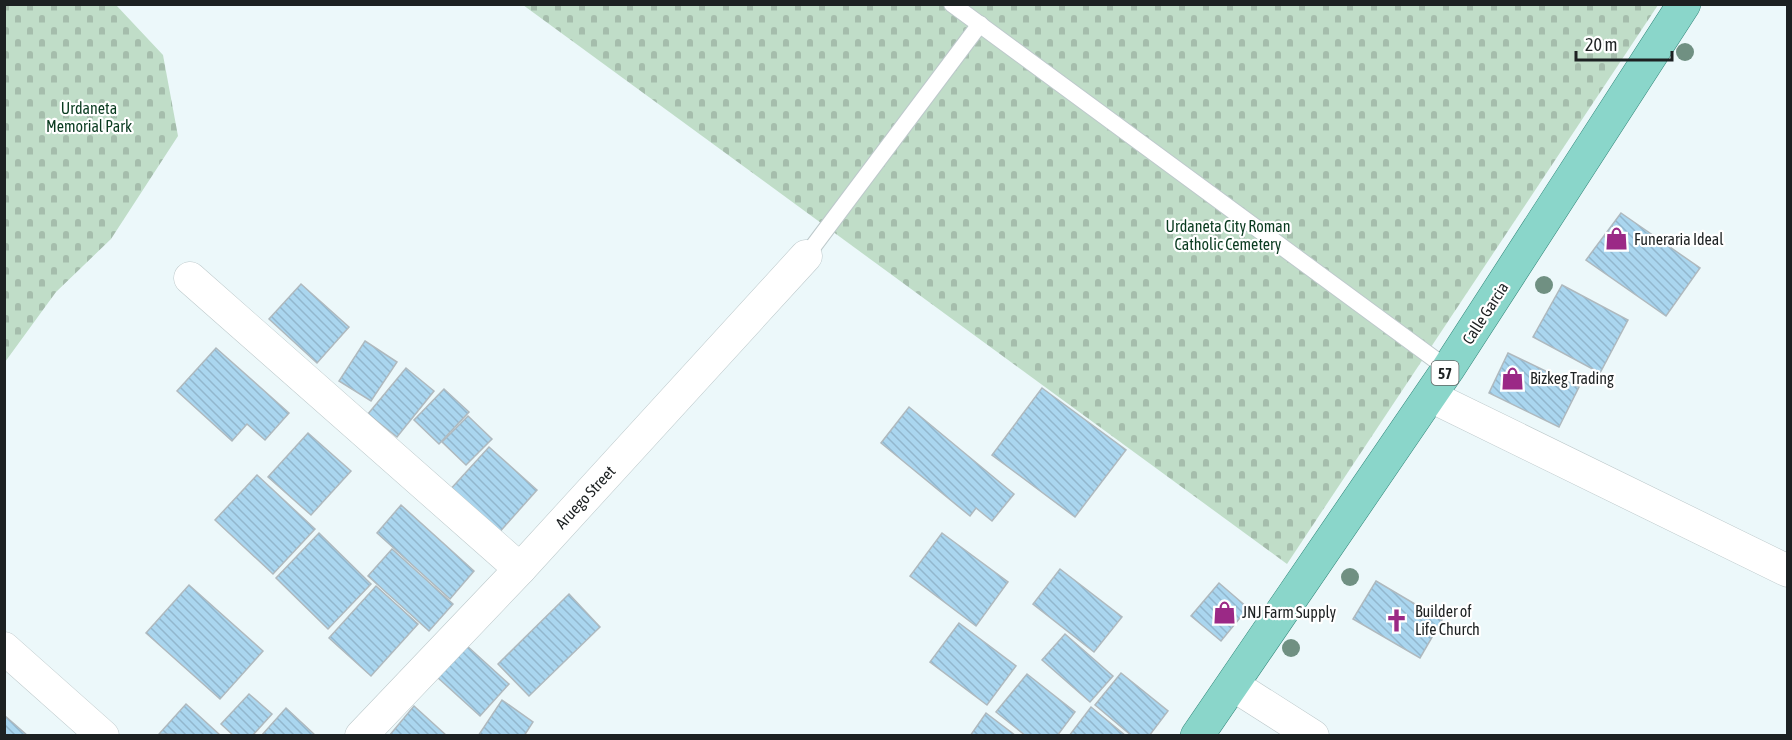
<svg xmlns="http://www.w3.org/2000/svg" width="1792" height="740" font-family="'Asap Condensed',sans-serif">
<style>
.cemetery{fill:url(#cemetery-stones)}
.building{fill:url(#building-back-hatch);stroke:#afb9be;stroke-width:1.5}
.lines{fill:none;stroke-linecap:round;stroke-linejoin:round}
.lane-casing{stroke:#bdc9cb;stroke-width:18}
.street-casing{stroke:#bdc9cb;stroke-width:33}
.primary-casing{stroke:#318578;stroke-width:34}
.lane{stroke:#fff;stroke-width:16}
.street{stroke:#fff;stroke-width:32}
.primary{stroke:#8ad6ca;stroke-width:33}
.tree{fill:#709082}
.labels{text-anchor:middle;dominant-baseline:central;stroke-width:4.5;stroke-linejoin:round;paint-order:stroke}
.shield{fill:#fff;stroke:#616464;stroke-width:1.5}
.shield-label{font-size:15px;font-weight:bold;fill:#1d2122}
.park-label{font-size:16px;fill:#0a3b20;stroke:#fff}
.poi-label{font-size:16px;fill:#1d2122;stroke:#fff;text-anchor:start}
.street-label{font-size:16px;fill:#1d2122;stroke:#fff}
</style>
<defs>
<pattern id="cemetery-stones" width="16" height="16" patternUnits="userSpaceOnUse" patternTransform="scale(1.5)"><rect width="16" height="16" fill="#c0ddc8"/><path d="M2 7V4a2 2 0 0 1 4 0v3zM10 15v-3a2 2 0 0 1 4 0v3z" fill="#a5bdac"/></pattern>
<pattern id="building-back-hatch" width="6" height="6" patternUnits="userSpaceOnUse" patternTransform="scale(1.5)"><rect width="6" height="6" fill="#aad6ef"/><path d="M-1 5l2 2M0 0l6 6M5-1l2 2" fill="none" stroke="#92b7cd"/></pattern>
</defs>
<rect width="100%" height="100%" fill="#ecf8fa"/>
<g class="cemetery">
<polygon points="5,4 116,5 163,55 178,136 111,239 56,292 5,362"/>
<polygon points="523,5 1658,5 1287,564"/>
</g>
<g class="building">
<polygon points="1621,213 1700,268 1666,316 1586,260"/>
<polygon points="301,284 349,327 317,363 269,319"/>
<polygon points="1562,285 1628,320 1600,373 1533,337"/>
<polygon points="365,341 397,362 371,401 339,381"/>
<polygon points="216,348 289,413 265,440 247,424 232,441 177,391"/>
<polygon points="1508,353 1579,387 1559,427 1489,393"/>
<polygon points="406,368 434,391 397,437 368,414"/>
<polygon points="1042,388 1126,450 1075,517 992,455"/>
<polygon points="444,389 469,412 439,444 414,420"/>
<polygon points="909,407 1014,494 992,521 976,508 970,516 881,443"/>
<polygon points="468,416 492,439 466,465 442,442"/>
<polygon points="308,433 351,471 311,515 268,477"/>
<polygon points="489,447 537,490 496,536 448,492"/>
<polygon points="257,475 315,529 273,574 215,520"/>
<polygon points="401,505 474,571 450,599 377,533"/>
<polygon points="319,533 371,584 328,629 276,578"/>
<polygon points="942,533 1008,582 976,626 910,576"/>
<polygon points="392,549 453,604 429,631 368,576"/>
<polygon points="1060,569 1122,617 1094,652 1033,604"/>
<polygon points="1376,581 1442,620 1420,658 1353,619"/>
<polygon points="1219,583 1248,608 1221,641 1191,616"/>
<polygon points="189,585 263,651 220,699 146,633"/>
<polygon points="376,586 418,624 371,676 329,638"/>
<polygon points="569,594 600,627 529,696 498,664"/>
<polygon points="959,623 1016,666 987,705 930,662"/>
<polygon points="1065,634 1113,676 1090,702 1042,660"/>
<polygon points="466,645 509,684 480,716 437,677"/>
<polygon points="1121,673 1168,711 1149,736 1132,736 1095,705"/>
<polygon points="1027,674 1075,712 1057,736 1026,736 996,712"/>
<polygon points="249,694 272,714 252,736 234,736 221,724"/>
<polygon points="502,700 533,722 524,736 478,736"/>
<polygon points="186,704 221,736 159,734"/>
<polygon points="414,706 447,736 389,736"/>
<polygon points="1091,707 1126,736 1069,736"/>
<polygon points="286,708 316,736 261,736"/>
<polygon points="986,713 1016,736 970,736"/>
<polygon points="4,715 28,736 4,736"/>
</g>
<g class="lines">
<defs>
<g id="lane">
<polyline points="952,4 1448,369"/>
<polyline points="806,256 980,24"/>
</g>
<g id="street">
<polyline points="190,278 520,569"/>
<polyline points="1430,396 1788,571"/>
<polyline points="4,648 103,736"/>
<polyline points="1233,685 1313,736"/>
<polyline points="361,736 520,569 806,256"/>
</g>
<polyline id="primary" points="1197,736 1448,369 1684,4"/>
</defs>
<use href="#lane" class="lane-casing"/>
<use href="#street" class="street-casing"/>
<use href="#primary" class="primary-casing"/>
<use href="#lane" class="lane"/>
<use href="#street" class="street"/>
<use href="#primary" class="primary"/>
</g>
<g class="tree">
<circle cx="1685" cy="52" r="9"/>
<circle cx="1544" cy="285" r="9"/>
<circle cx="1350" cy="577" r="9"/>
<circle cx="1291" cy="648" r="9"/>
</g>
<defs>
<symbol id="shop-bare" viewBox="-9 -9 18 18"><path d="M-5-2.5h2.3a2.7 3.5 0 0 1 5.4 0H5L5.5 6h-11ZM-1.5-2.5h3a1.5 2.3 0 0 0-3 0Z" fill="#9b2986" stroke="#fff" stroke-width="2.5" paint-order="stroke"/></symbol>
<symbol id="church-bare" viewBox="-9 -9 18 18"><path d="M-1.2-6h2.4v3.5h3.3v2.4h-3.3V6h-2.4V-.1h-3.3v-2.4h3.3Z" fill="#9b2986" stroke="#fff" stroke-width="2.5" paint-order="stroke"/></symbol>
</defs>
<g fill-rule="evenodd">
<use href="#shop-bare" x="1600" y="222" width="33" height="33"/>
<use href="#shop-bare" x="1496" y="362" width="33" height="33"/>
<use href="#shop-bare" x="1208" y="596" width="33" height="33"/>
<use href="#church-bare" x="1380" y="604" width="33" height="33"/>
</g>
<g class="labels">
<rect class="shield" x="1431.5" y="361" width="27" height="24" rx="4.5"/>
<g class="shield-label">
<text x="1445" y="373">57</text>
</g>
<g class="park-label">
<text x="89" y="108">Urdaneta<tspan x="89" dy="18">Memorial Park</tspan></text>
<text x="1228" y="226">Urdaneta City Roman<tspan x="1228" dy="18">Catholic Cemetery</tspan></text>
</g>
<g class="poi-label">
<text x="1634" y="239">Funeraria Ideal</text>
<text x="1530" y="378">Bizkeg Trading</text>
<text x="1415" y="611">Builder of<tspan x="1415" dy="18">Life Church</tspan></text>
<text x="1242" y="612">JNJ Farm Supply</text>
</g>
<g class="street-label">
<text transform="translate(1485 313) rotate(-57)">Calle Garcia</text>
<text transform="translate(585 497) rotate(-47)">Aruego Street</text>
</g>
</g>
<rect width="1792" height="740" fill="none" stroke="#1d2122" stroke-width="12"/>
<path d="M1576 51v9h96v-9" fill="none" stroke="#1d2122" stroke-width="3"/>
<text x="1585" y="51" font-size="18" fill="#1d2122" stroke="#ffffff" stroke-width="4.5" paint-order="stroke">20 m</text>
</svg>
